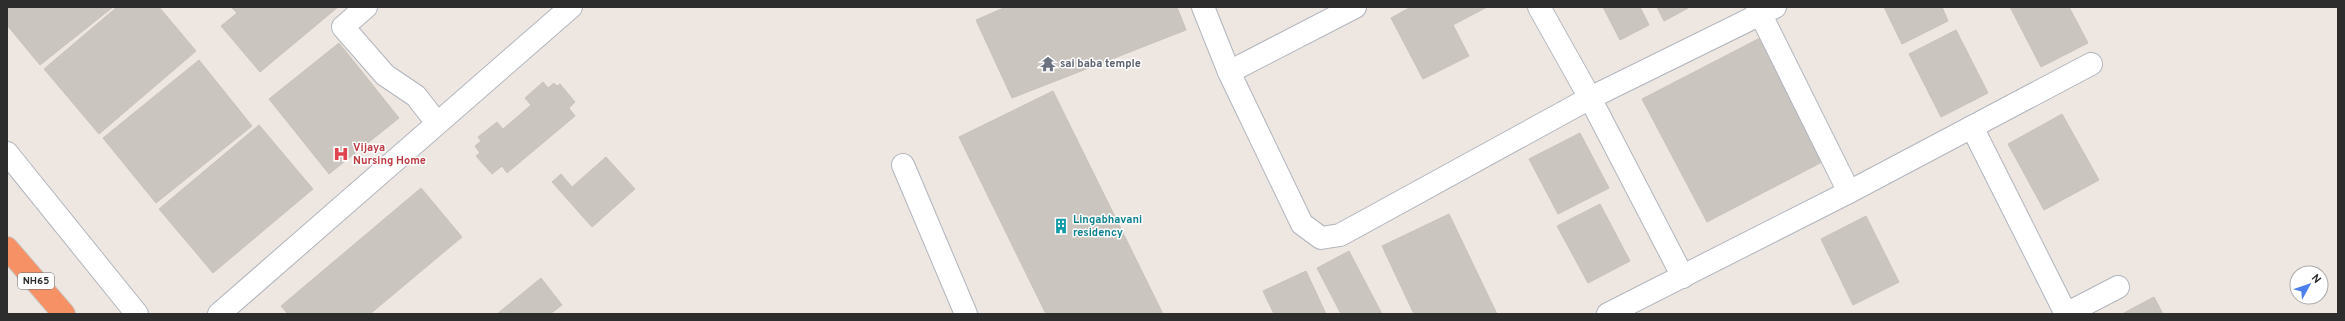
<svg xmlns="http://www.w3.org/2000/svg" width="2345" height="321" font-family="Overpass,sans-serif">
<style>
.building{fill:#cac5bf;stroke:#c9c2ba}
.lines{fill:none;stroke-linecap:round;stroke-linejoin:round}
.minor-casing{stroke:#b1b5bd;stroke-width:24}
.highway-casing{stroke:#c8c8c8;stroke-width:24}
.minor{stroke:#fff;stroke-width:22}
.highway{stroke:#f59165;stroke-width:22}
.labels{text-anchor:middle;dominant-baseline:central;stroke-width:3;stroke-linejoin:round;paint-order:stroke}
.shield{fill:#fff;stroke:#6c6c6c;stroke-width:1}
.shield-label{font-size:10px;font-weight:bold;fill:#2d2d2d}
.worship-label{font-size:11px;font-weight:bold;fill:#5b616d;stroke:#fff;text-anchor:start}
.health-label{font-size:11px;font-weight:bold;fill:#be3a42;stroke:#fff;text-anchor:start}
.culture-label{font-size:11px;font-weight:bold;fill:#0d838f;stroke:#fff;text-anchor:start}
</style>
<rect width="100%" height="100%" fill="#eee7e1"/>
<g class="building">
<polygon points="7,7 113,7 40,65 7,25"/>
<polygon points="117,7 159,7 196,51 99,134 44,69"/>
<polygon points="231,7 338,7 260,72 221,26 237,13"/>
<polygon points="1006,7 1177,7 1186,30 1012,98 976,20"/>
<polygon points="1411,7 1487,7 1453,25 1469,56 1423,79 1391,18"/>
<polygon points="1603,7 1640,7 1649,25 1620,40"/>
<polygon points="1657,7 1690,7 1664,21"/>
<polygon points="1884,7 1942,7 1948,21 1902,44"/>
<polygon points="2010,7 2069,7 2088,43 2041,67"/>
<polygon points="1956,30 1988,93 1941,117 1909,54"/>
<polygon points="1760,38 1824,161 1707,222 1642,99"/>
<polygon points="339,43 399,118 329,174 269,99"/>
<polygon points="199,60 252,126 156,203 103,138"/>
<polygon points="543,82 548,88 554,83 557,86 560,84 575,102 569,108 575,116 507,173 502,166 492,174 476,156 480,153 475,146 481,141 478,137 497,122 503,129 531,105 525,98"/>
<polygon points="1053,91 1163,314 1046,314 959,137"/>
<polygon points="2062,114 2099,180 2044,210 2008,144"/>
<polygon points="259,125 313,189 213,273 159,209"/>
<polygon points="1580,133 1609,188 1558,214 1529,159"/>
<polygon points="606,157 635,189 592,227 552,182 561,174 572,187"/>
<polygon points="421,188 462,237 370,314 288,314 281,306"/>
<polygon points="1600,204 1630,261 1588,283 1557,226"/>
<polygon points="1449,214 1497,314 1414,314 1382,246"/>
<polygon points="1866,216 1899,282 1853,305 1821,239"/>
<polygon points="1349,251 1382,314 1341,314 1317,268"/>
<polygon points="1306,271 1326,314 1274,314 1263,291"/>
<polygon points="541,278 562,305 550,314 497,314"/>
<polygon points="2154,297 2163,314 2122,314"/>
</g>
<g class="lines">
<defs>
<g id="minor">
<polyline points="366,7 343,27 385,75 416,96 437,123"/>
<polyline points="1203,7 1229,72 1302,224 1321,238 1340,235 1590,98 1775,7"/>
<polyline points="1539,7 1590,98 1683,277"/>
<polyline points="1757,7 1849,192"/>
<polyline points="1229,72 1355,7"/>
<polyline points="1972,127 2066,314"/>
<polyline points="7,153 137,314"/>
<polyline points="903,165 966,314"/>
<polyline points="219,314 571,7"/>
<polyline points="1608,314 1849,192 2091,64"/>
<polyline points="2066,314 2118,287"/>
</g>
<polyline id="highway" points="7,248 64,314"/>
</defs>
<use href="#minor" class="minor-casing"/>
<use href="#highway" class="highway-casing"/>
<use href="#minor" class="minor"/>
<use href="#highway" class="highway"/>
</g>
<defs>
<symbol id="temple-bare" viewBox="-9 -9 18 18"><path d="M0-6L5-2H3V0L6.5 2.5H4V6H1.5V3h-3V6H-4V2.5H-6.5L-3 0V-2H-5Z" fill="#6b7280" stroke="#fff" stroke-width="2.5" paint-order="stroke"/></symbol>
<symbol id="hospital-bare" viewBox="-9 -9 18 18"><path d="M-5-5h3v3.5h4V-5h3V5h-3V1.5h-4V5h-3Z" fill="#e0444e" stroke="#fff" stroke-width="2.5" paint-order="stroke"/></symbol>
<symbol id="building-bare" viewBox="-9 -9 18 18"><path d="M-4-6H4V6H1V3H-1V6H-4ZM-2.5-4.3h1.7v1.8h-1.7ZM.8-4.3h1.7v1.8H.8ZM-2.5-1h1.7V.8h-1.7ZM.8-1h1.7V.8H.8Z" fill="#0f9aa8" stroke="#fff" stroke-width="2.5" paint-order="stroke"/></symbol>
</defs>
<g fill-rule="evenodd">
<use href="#temple-bare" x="1037" y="53" width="22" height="22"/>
<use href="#hospital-bare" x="330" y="143" width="22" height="22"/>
<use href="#building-bare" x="1050" y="215" width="22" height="22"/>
</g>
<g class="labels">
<rect class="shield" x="18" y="273" width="36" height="16" rx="3"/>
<g class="shield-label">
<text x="36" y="281">NH65</text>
</g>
<g class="worship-label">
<text x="1060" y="64">sai baba temple</text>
</g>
<g class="health-label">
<text x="353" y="148">Vijaya<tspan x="353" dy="13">Nursing Home</tspan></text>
</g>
<g class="culture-label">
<text x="1073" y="220">Lingabhavani<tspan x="1073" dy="13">residency</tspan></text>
</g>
</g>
<rect width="2345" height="321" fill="none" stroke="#2d2d2d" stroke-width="16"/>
<g transform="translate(2309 285) rotate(50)"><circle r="19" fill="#ffffff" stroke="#ababab"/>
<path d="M0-3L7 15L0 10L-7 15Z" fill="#4d80ef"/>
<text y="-6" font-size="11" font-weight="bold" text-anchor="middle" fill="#2d2d2d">N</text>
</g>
</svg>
